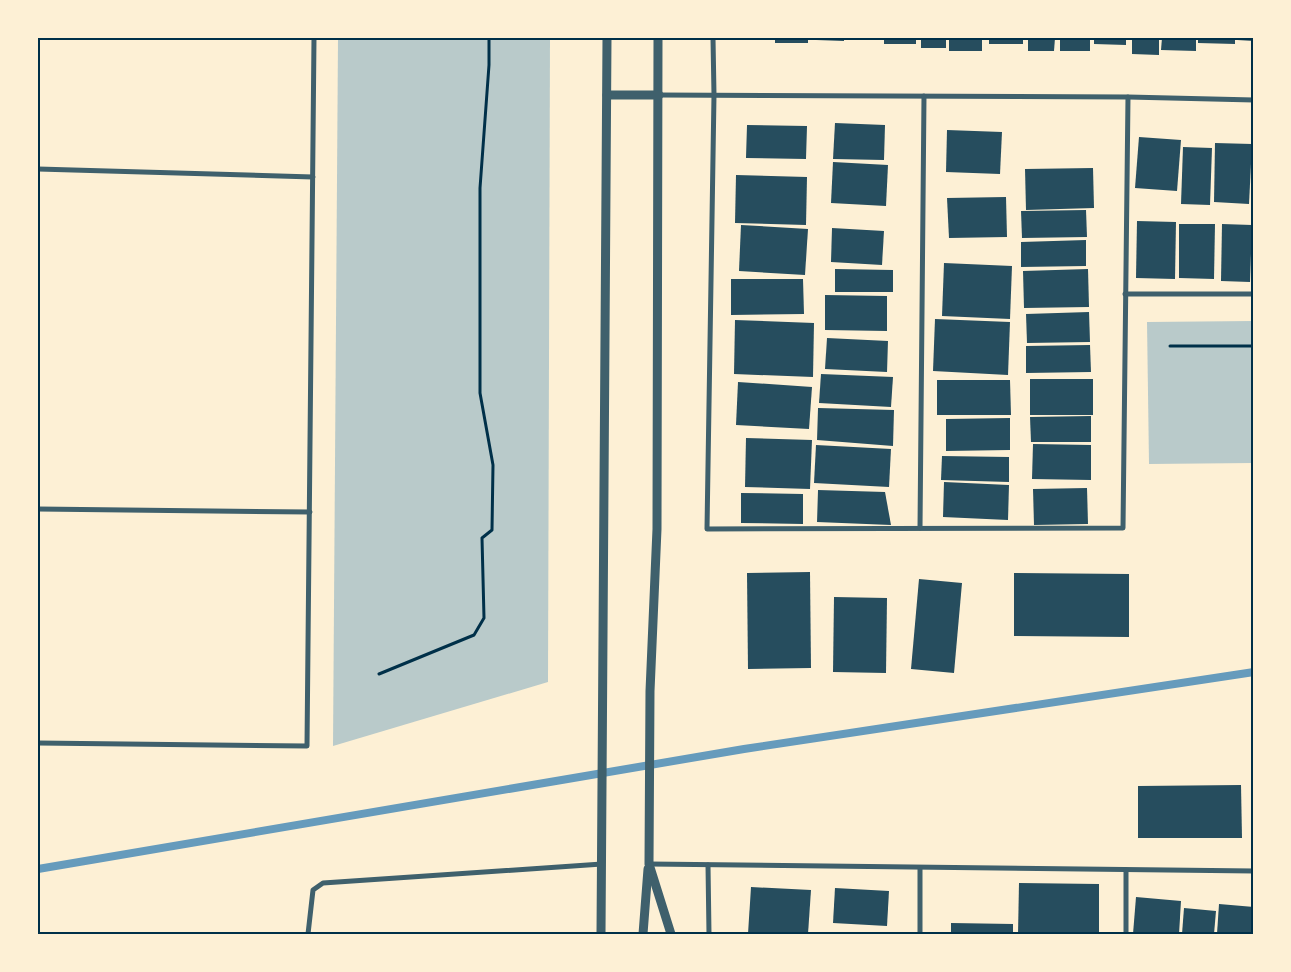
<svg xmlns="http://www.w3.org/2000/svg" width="1291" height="972" font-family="'Archivo Narrow',sans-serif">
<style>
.green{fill:#b9caca}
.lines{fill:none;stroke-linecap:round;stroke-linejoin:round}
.stream{stroke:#669bbc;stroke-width:8}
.building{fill:#264d5e}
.path{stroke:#003049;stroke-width:3}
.minor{stroke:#3f606c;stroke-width:5}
.tertiary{stroke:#3f606c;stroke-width:9}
.neatline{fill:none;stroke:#003049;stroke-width:2}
</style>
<rect width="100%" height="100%" fill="#fdf0d5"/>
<g class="green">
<polygon points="338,38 550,38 548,682 333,746"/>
<polygon points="1253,321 1253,463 1149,464 1147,322"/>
</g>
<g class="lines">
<polyline class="stream" points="38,869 744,749 1254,672"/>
</g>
<g class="building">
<rect x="775" y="38" width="33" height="5"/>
<polygon points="816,38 844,38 844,41 816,40"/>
<rect x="847" y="38" width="35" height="2"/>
<rect x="884" y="38" width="32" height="6"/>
<rect x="921" y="38" width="25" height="10"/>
<rect x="949" y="38" width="33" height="13"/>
<rect x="989" y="38" width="34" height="6"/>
<polygon points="1028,38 1055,38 1054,51 1028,51"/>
<rect x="1060" y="38" width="30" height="13"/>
<polygon points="1094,38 1126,38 1126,45 1094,44"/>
<polygon points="1132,38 1159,38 1159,55 1132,54"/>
<polygon points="1162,38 1196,38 1196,51 1161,50"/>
<polygon points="1198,38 1235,38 1235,44 1198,43"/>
<polygon points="1238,38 1254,38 1254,41 1237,40"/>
<polygon points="835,123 885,125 884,160 833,159"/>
<polygon points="747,125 807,126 806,159 746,158"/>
<polygon points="947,130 1002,132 1000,174 946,172"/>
<polygon points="1139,137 1181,140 1177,191 1135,188"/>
<polygon points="1215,143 1252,144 1249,204 1214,202"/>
<polygon points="1183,147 1212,148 1210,205 1181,204"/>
<polygon points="833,162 888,165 886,206 831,203"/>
<polygon points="1093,168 1094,208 1026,210 1025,169"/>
<polygon points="736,175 807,177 806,225 735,223"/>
<polygon points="1006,197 1007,237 949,238 947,198"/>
<polygon points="1086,210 1087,237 1022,238 1021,211"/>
<polygon points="1137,221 1176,222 1175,279 1136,278"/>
<polygon points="1179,224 1215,224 1214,279 1179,278"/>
<polygon points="1222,224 1252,225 1250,282 1221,281"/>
<polygon points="741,225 808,229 805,275 739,271"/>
<polygon points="832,228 884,231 882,265 831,262"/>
<polygon points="1086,240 1086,266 1021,267 1021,242"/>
<polygon points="944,263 1012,266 1010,319 942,316"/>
<polygon points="835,269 893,270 893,292 835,292"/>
<polygon points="1088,269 1089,307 1024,308 1023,271"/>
<polygon points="731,279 803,279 804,314 731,315"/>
<polygon points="825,295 887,296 887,331 825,330"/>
<polygon points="1089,312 1090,342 1027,343 1026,314"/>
<polygon points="935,319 1010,322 1008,375 933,371"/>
<polygon points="735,320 814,323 813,377 734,374"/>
<polygon points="827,338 888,341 887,372 825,369"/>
<polygon points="1090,345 1091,372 1026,373 1026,346"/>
<polygon points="821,374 893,377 891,407 819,403"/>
<rect x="1030" y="379" width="63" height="36"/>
<polygon points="937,380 1010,380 1011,415 937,415"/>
<polygon points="738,382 812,387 809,429 736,425"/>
<polygon points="818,408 894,410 893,446 817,440"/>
<polygon points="1091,416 1091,442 1031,442 1030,417"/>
<polygon points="1010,418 1010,450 946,451 946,419"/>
<polygon points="746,438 812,440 810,489 745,487"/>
<polygon points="1033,444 1091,445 1091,480 1032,479"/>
<polygon points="816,445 891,449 889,487 814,483"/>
<polygon points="942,456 1009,457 1009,482 941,480"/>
<polygon points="944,482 1009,485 1008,520 943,517"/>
<polygon points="1087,488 1088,524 1034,525 1033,489"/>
<polygon points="818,490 885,492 891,525 817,522"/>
<polygon points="741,493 803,494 803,524 741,523"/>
<polygon points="810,572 811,668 748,669 747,573"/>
<polygon points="1014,573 1129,574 1129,637 1014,636"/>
<polygon points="919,579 962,583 954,673 911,669"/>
<polygon points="834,597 887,598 886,673 833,672"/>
<polygon points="1241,785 1242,838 1138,838 1138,786"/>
<polygon points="1019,883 1099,884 1099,934 1018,934"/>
<polygon points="751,887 811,890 808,934 748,934"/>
<polygon points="835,888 889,891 887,926 833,923"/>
<polygon points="1136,897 1181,901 1179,934 1133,934"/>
<polygon points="1219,904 1254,907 1254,934 1217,934"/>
<polygon points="1184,908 1216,911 1214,934 1182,934"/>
<polygon points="951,923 1013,924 1013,934 951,934"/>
</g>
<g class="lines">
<g class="path">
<polyline points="1170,346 1254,346"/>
<polyline points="379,674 474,635 484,618 482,538 492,530 493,465 480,393 480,188 489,65 489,38"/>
</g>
<g class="minor">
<polyline points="713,38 714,95 707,529 1123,528 1128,97"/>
<polyline points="659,95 1128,97 1254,100"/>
<polyline points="38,169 313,177"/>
<polyline points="1125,294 1254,294"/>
<polyline points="38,509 310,512"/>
<polyline points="920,528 924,96"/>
<polyline points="38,743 307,746 314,38"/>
<polyline points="649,864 1254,871"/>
<polyline points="708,865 709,934"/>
<polyline points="920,868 920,934"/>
<polyline points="308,934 313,890 323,883 602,864"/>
<polyline points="1126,934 1126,870"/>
</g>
<g class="tertiary">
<polyline points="658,38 657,529 650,691 649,864 671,934"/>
<polyline points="607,95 659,95"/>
<polyline points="601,934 607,38"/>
<polyline points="643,934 648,869"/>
</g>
</g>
<rect width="1291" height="972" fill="none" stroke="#fdf0d5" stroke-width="78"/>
<rect x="39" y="39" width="1213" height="894" class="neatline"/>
</svg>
